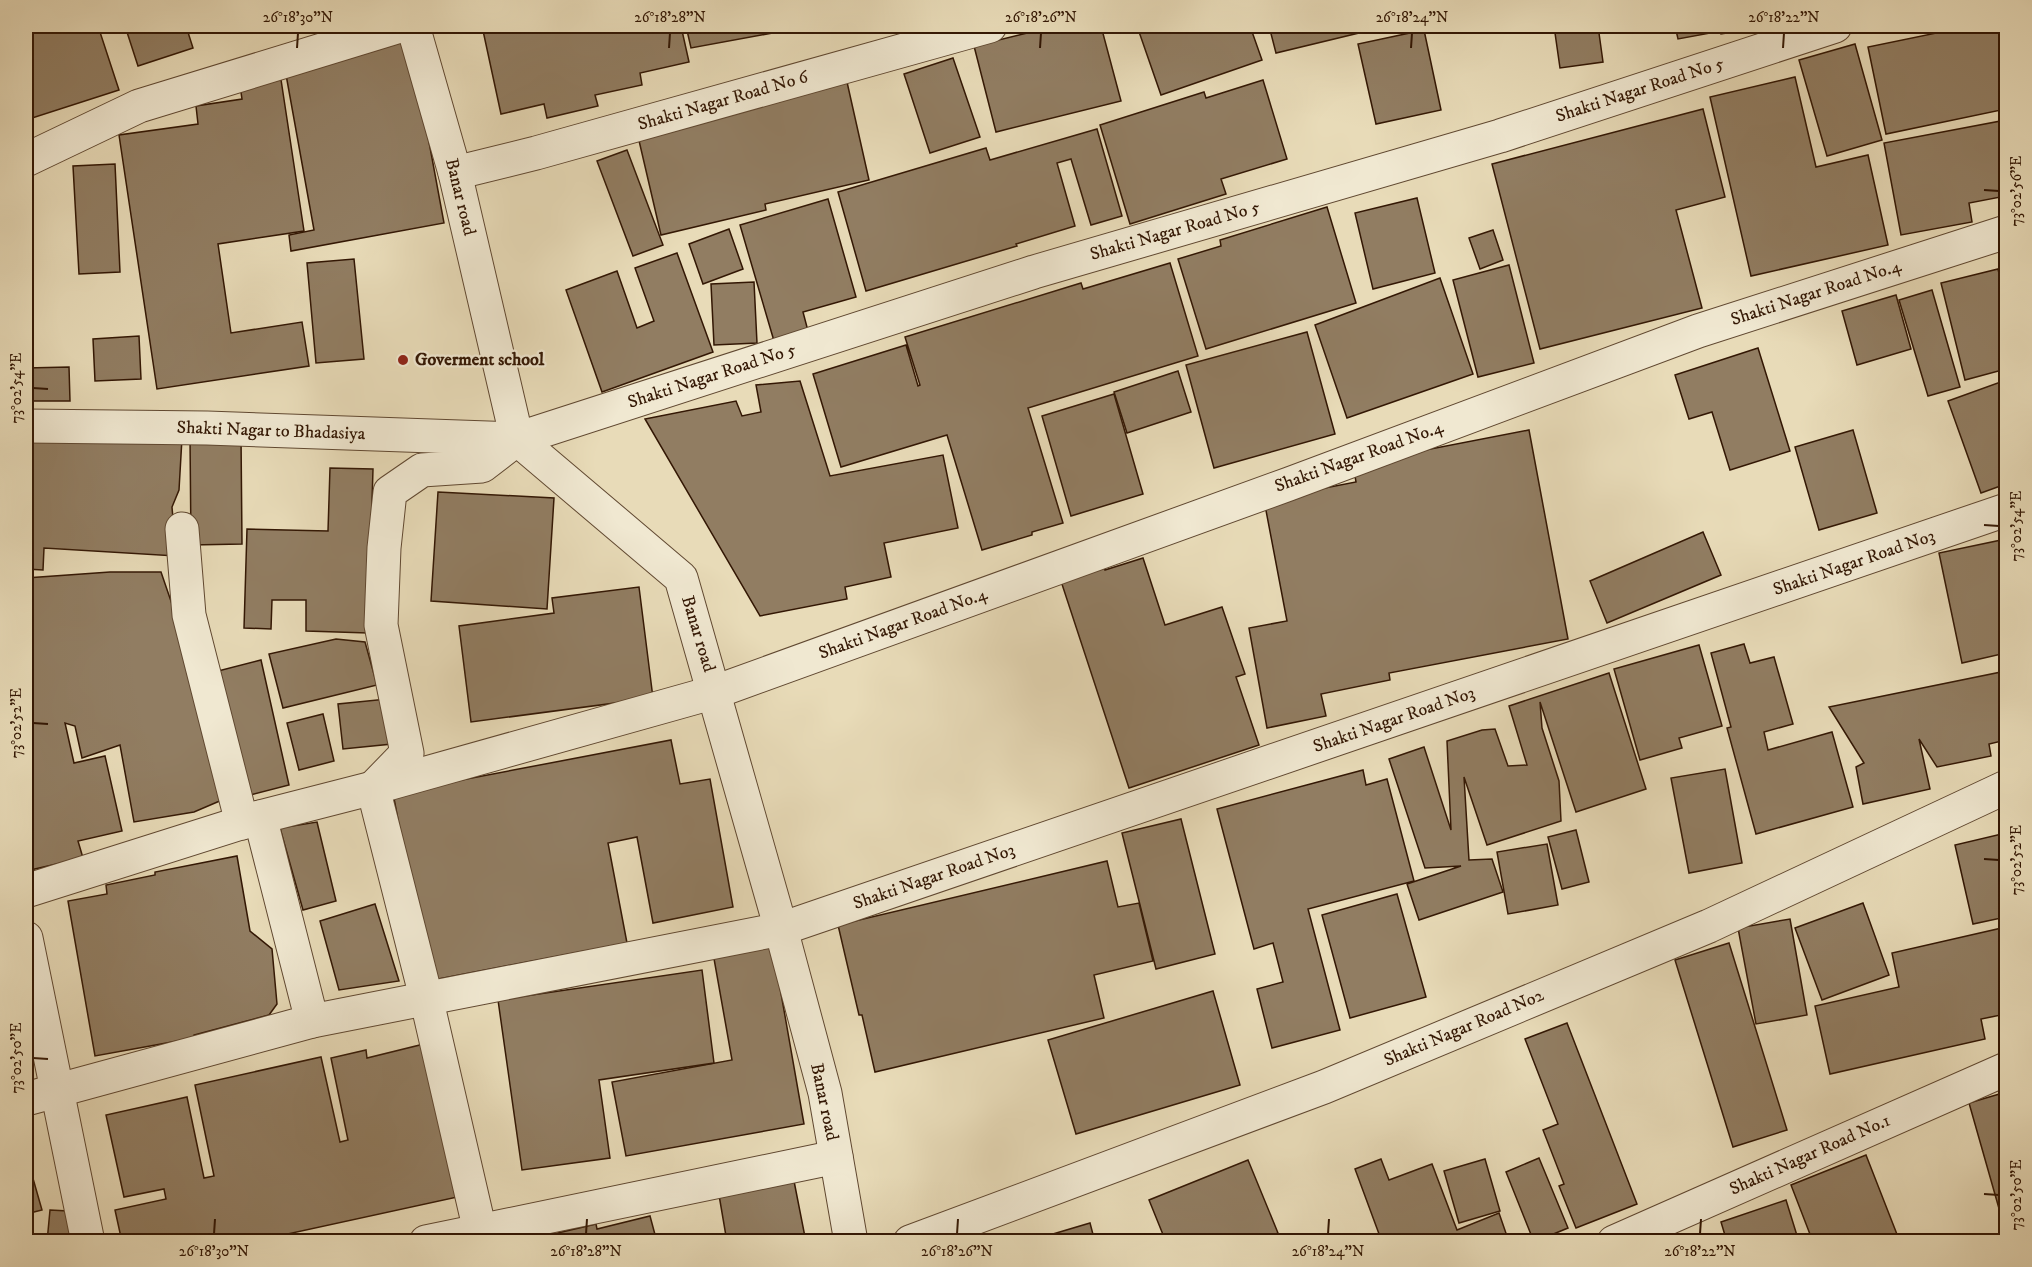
<svg xmlns="http://www.w3.org/2000/svg" width="2032" height="1267" font-family="'IM FELL DW Pica',serif">
<style>
.building{fill:#917d62;stroke:#331704;stroke-width:1.5}
.lines{fill:none;stroke-linecap:round;stroke-linejoin:round}
.minor-casing{stroke:#604831;stroke-width:35}
.minor{stroke:#f0e8d1;stroke-width:33}
.ticks{fill:none;stroke:#331704;stroke-width:2}
.poi-dot{fill:#8f2418;stroke:#f0e8d1;stroke-width:2}
.labels{text-anchor:middle;dominant-baseline:central;stroke-width:4.5;stroke-linejoin:round;paint-order:stroke}
.street-label{font-size:18px;fill:#331704;stroke:#f0e8d1}
.poi-label{font-size:18px;font-weight:bold;fill:#331704;stroke:#f0e8d1;text-anchor:start}
.neatline{fill:none;stroke:#331704;stroke-width:2}
.ticks-label{font-size:15px;text-anchor:middle;fill:#331704}
</style>
<rect width="100%" height="100%" fill="#e8dbb8"/>
<filter id="stains"><feTurbulence type="fractalNoise" baseFrequency=".00333" numOctaves="4"/><feColorMatrix values="0 0 0 0 .2 0 0 0 0 .09 0 0 0 0 .02 0 0 0 .5 -.17"/></filter>
<radialGradient id="worn" r=".72"><stop offset=".6" stop-color="#630" stop-opacity="0"/><stop offset="1" stop-color="#630" stop-opacity=".3"/></radialGradient>
<g class="building">
<polygon points="26,26 98,26 119,90 26,120"/>
<polygon points="125,26 186,26 193,48 138,66"/>
<polygon points="205,26 230,26 207,32"/>
<polygon points="482,26 681,26 689,62 640,73 642,85 595,95 598,106 547,118 544,104 501,114"/>
<polygon points="686,26 810,26 691,48"/>
<polygon points="1056,26 1101,26 1121,101 996,132 974,46"/>
<polygon points="1137,26 1250,26 1262,60 1161,95"/>
<polygon points="1269,26 1388,26 1276,53"/>
<polygon points="1554,26 1598,26 1603,62 1560,68"/>
<polygon points="1675,26 1715,26 1716,32 1678,39"/>
<polygon points="1720,26 1766,26 1766,27 1721,34"/>
<polygon points="1955,26 2006,26 2006,109 1886,134 1868,47 1956,29"/>
<polygon points="1424,30 1441,110 1376,124 1358,44"/>
<polygon points="410,39 444,223 291,251 289,235 314,230 285,69"/>
<polygon points="1855,44 1882,140 1827,156 1799,60"/>
<polygon points="953,58 980,137 930,153 904,74"/>
<polygon points="280,73 304,231 218,244 231,333 302,322 309,366 157,389 119,135 198,124 196,106 242,99 239,79"/>
<polygon points="1795,77 1816,167 1868,155 1888,245 1751,276 1710,97"/>
<polygon points="1263,80 1287,159 1221,179 1226,194 1130,224 1100,125 1204,92 1206,98"/>
<polygon points="847,82 869,180 765,204 766,210 661,235 637,132"/>
<polygon points="1703,109 1725,197 1676,210 1702,308 1540,349 1492,164"/>
<polygon points="2006,120 2006,196 1969,203 1972,222 1901,235 1884,143"/>
<polygon points="1097,129 1122,216 1091,225 1071,159 1057,163 1075,226 1016,244 1017,246 866,291 838,192 986,148 990,160"/>
<polygon points="627,150 663,245 633,256 597,161"/>
<polygon points="115,164 120,272 79,274 73,166"/>
<polygon points="1417,198 1435,273 1373,289 1355,213"/>
<polygon points="828,199 856,297 803,312 808,331 774,341 740,225"/>
<polygon points="1327,207 1356,303 1206,349 1178,259 1221,246 1220,240"/>
<polygon points="729,229 743,269 703,284 689,244"/>
<polygon points="1493,230 1503,260 1480,269 1469,238"/>
<polygon points="677,253 713,352 602,392 566,290 617,271 637,328 654,321 635,268"/>
<polygon points="354,259 364,359 316,363 307,263"/>
<polygon points="1170,263 1198,356 1028,408 1063,523 1032,532 1032,535 982,550 947,435 841,467 813,374 906,345 918,386 920,385 905,337 1081,283 1083,289"/>
<polygon points="1509,265 1534,363 1478,377 1453,280"/>
<polygon points="1998,269 2006,304 2006,369 1965,380 1941,283"/>
<polygon points="1440,278 1473,374 1347,418 1315,325"/>
<polygon points="754,282 757,343 714,345 711,284"/>
<polygon points="1932,290 1960,387 1928,396 1899,300"/>
<polygon points="1896,295 1911,349 1857,365 1842,311"/>
<polygon points="1307,332 1335,434 1214,468 1186,365"/>
<polygon points="139,336 141,379 95,381 93,339"/>
<polygon points="1758,348 1790,451 1730,470 1712,412 1689,419 1675,375"/>
<polygon points="69,367 70,401 26,401 26,368"/>
<polygon points="1178,371 1191,412 1127,433 1114,392"/>
<polygon points="2006,380 2006,484 1981,493 1948,401"/>
<polygon points="800,381 830,476 943,455 958,528 884,543 891,577 845,587 847,599 760,616 645,419 736,401 742,416 761,412 756,385"/>
<polygon points="1114,394 1143,494 1071,516 1042,416"/>
<polygon points="1529,430 1568,639 1389,673 1390,680 1321,694 1326,716 1267,728 1249,628 1287,621 1264,500 1356,482 1353,464"/>
<polygon points="1853,430 1877,513 1819,530 1795,447"/>
<polygon points="26,433 182,438 179,490 172,507 176,556 44,548 43,570 26,569"/>
<polygon points="241,436 242,544 191,545 190,437"/>
<polygon points="330,468 373,469 368,633 306,631 306,600 272,600 271,629 244,628 247,529 328,531"/>
<polygon points="438,492 554,498 547,609 431,601"/>
<polygon points="1703,532 1721,575 1607,623 1590,581"/>
<polygon points="2006,539 2006,653 1962,663 1939,553"/>
<polygon points="1100,555 1105,570 1143,558 1165,625 1222,607 1245,674 1236,677 1259,745 1129,788 1057,569"/>
<polygon points="110,572 161,572 174,610 222,800 194,812 134,822 120,745 82,758 75,726 65,723 74,763 105,756 122,831 78,841 83,858 26,871 26,578"/>
<polygon points="639,587 653,698 471,722 459,626 554,613 552,598"/>
<polygon points="336,639 365,642 377,685 283,708 269,654"/>
<polygon points="1744,644 1750,663 1774,657 1793,724 1764,732 1768,750 1832,732 1853,807 1756,834 1727,728 1731,727 1711,653"/>
<polygon points="1699,645 1722,726 1679,738 1682,748 1640,760 1614,669"/>
<polygon points="261,660 289,785 246,796 218,671"/>
<polygon points="2006,671 2006,740 1989,744 1991,756 1937,767 1919,739 1930,789 1863,804 1856,767 1864,763 1829,707"/>
<polygon points="1609,673 1646,789 1576,812 1540,702 1542,728 1559,781 1561,821 1487,845 1464,777 1469,860 1492,859 1503,892 1419,920 1407,884 1461,866 1425,868 1389,759 1424,747 1451,830 1447,741 1482,730 1495,729 1508,766 1527,765 1509,706"/>
<polygon points="387,699 392,744 343,749 338,704"/>
<polygon points="323,714 334,761 299,770 287,723"/>
<polygon points="671,740 680,784 710,779 733,907 653,923 637,837 608,843 627,943 428,981 393,793"/>
<polygon points="1725,769 1742,863 1689,873 1671,778"/>
<polygon points="1363,770 1366,785 1387,779 1414,881 1308,909 1340,1030 1272,1048 1257,989 1283,982 1273,943 1254,949 1217,809"/>
<polygon points="2006,817 2006,917 1973,924 1955,845 2006,833 2002,818"/>
<polygon points="1181,819 1215,954 1156,969 1122,833"/>
<polygon points="317,822 336,901 303,910 280,828"/>
<polygon points="1576,830 1589,882 1562,889 1548,837"/>
<polygon points="1547,844 1558,905 1508,914 1497,852"/>
<polygon points="237,856 250,931 272,949 277,1004 269,1015 194,1035 194,1038 95,1056 68,901 107,894 106,885 155,875 155,872"/>
<polygon points="1107,861 1118,907 1139,903 1153,961 1094,975 1104,1018 875,1072 862,1015 859,1015 838,925"/>
<polygon points="1397,894 1426,997 1350,1018 1322,915"/>
<polygon points="1863,903 1889,975 1822,1000 1795,928"/>
<polygon points="375,904 399,981 339,990 320,921"/>
<polygon points="1790,919 1807,1015 1756,1024 1738,928"/>
<polygon points="2006,927 2006,1014 1981,1019 1985,1039 1830,1074 1815,1006 1899,987 1892,953"/>
<polygon points="772,942 804,1124 626,1156 612,1082 732,1060 713,953"/>
<polygon points="1729,943 1787,1130 1733,1147 1675,960"/>
<polygon points="702,970 714,1063 599,1080 610,1158 522,1170 498,1000"/>
<polygon points="1213,991 1240,1085 1076,1134 1048,1040"/>
<polygon points="1567,1023 1637,1204 1576,1228 1559,1186 1564,1184 1543,1130 1558,1124 1525,1039"/>
<polygon points="424,1044 462,1196 269,1238 270,1242 122,1242 115,1210 166,1199 164,1189 124,1197 106,1115 187,1097 204,1178 214,1176 195,1085 321,1057 340,1142 348,1140 331,1058 366,1050 367,1058"/>
<polygon points="2006,1092 2006,1210 2000,1212 1969,1103"/>
<polygon points="26,1154 42,1210 26,1214"/>
<polygon points="1866,1155 1900,1242 1813,1242 1791,1185"/>
<polygon points="1539,1158 1568,1228 1534,1242 1506,1172"/>
<polygon points="1381,1159 1389,1180 1432,1164 1457,1230 1499,1213 1509,1242 1382,1242 1355,1169"/>
<polygon points="1485,1159 1500,1211 1459,1223 1444,1171"/>
<polygon points="1248,1160 1278,1233 1258,1242 1166,1242 1149,1200"/>
<polygon points="794,1181 806,1242 727,1242 719,1195"/>
<polygon points="1786,1200 1799,1242 1727,1242 1721,1222"/>
<polygon points="50,1210 68,1211 73,1242 47,1242"/>
<polygon points="650,1216 657,1242 547,1242 545,1236 596,1224 597,1229"/>
<polygon points="1090,1223 1095,1242 1026,1242"/>
</g>
<g class="lines">
<defs>
<g id="minor">
<polyline points="413,26 455,173 517,439 681,578 781,929 825,1093 851,1242"/>
<polyline points="26,160 139,106 400,26"/>
<polyline points="455,173 536,153 990,26"/>
<polyline points="26,426 207,428 517,439"/>
<polyline points="182,529 189,615 242,823"/>
<polyline points="260,817 373,788 715,692 1289,484 1698,331 2006,232"/>
<polyline points="26,891 260,817 312,1021 26,1099"/>
<polyline points="26,938 88,1242"/>
<polyline points="312,1021 781,929 2006,510"/>
<polyline points="480,1231 426,997 373,788 407,753 381,625 384,548 390,492 422,470 482,466 517,439 1034,272 1500,136 1835,26"/>
<polyline points="426,1242 836,1157"/>
<polyline points="910,1242 1324,1087 1709,926 2006,787"/>
<polyline points="1614,1242 2006,1069"/>
</g>
</defs>
<use href="#minor" class="minor-casing"/>
<use href="#minor" class="minor"/>
</g>
<path class="ticks" d="M297,48L298,33M669,48L670,33M1040,48L1041,33M1411,48L1412,33M1783,48L1784,33M1984,190L1999,191M33,388L48,389M1984,525L1999,526M33,723L48,724M1984,859L1999,860M33,1058L48,1059M1984,1194L1999,1195M214,1234L215,1219M586,1234L587,1219M957,1234L958,1219M1328,1234L1329,1219M1700,1234L1701,1219"/>
<circle class="poi-dot" cx="403" cy="360" r="6"/>
<g class="labels">
<g class="street-label">
<text transform="translate(1640 90) rotate(-18)">Shakti Nagar Road No 5</text>
<text transform="translate(723 101) rotate(-16)">Shakti Nagar Road No 6</text>
<text transform="translate(460 197) rotate(76)">Banar road</text>
<text transform="translate(1175 231) rotate(-16)">Shakti Nagar Road No 5</text>
<text transform="translate(1816 293) rotate(-18)">Shakti Nagar Road No.4</text>
<text transform="translate(712 376) rotate(-18)">Shakti Nagar Road No 5</text>
<text transform="translate(271 431) rotate(2)">Shakti Nagar to Bhadasiya</text>
<text transform="translate(1359 457) rotate(-20)">Shakti Nagar Road No.4</text>
<text transform="translate(1854 563) rotate(-19)">Shakti Nagar Road No3</text>
<text transform="translate(903 624) rotate(-20)">Shakti Nagar Road No.4</text>
<text transform="translate(698 634) rotate(73)">Banar road</text>
<text transform="translate(1394 720) rotate(-19)">Shakti Nagar Road No3</text>
<text transform="translate(934 877) rotate(-19)">Shakti Nagar Road No3</text>
<text transform="translate(1464 1028) rotate(-23)">Shakti Nagar Road No2</text>
<text transform="translate(824 1102) rotate(78)">Banar road</text>
<text transform="translate(1810 1155) rotate(-24)">Shakti Nagar Road No.1</text>
</g>
<g class="poi-label">
<text x="415" y="360">Goverment school</text>
</g>
</g>
<rect width="2032" height="1267" fill="none" stroke="#e8dbb8" stroke-width="66"/>
<rect x="33" y="33" width="1966" height="1201" class="neatline"/>
<g class="ticks-label">
<text x="298" y="22">26°18'30"N</text>
<text x="670" y="22">26°18'28"N</text>
<text x="1041" y="22">26°18'26"N</text>
<text x="1412" y="22">26°18'24"N</text>
<text x="1784" y="22">26°18'22"N</text>
<text transform="translate(2016 191) rotate(-90)" y="5">73°02'56"E</text>
<text transform="translate(16 388) rotate(-90)" y="5">73°02'54"E</text>
<text transform="translate(2016 526) rotate(-90)" y="5">73°02'54"E</text>
<text transform="translate(16 723) rotate(-90)" y="5">73°02'52"E</text>
<text transform="translate(2016 860) rotate(-90)" y="5">73°02'52"E</text>
<text transform="translate(16 1058) rotate(-90)" y="5">73°02'50"E</text>
<text transform="translate(2016 1195) rotate(-90)" y="5">73°02'50"E</text>
<text x="214" y="1256">26°18'30"N</text>
<text x="586" y="1256">26°18'28"N</text>
<text x="957" y="1256">26°18'26"N</text>
<text x="1328" y="1256">26°18'24"N</text>
<text x="1700" y="1256">26°18'22"N</text>
</g>
<rect width="100%" height="100%" filter="url(#stains)"/>
<rect width="100%" height="100%" fill="url(#worn)"/>
</svg>
